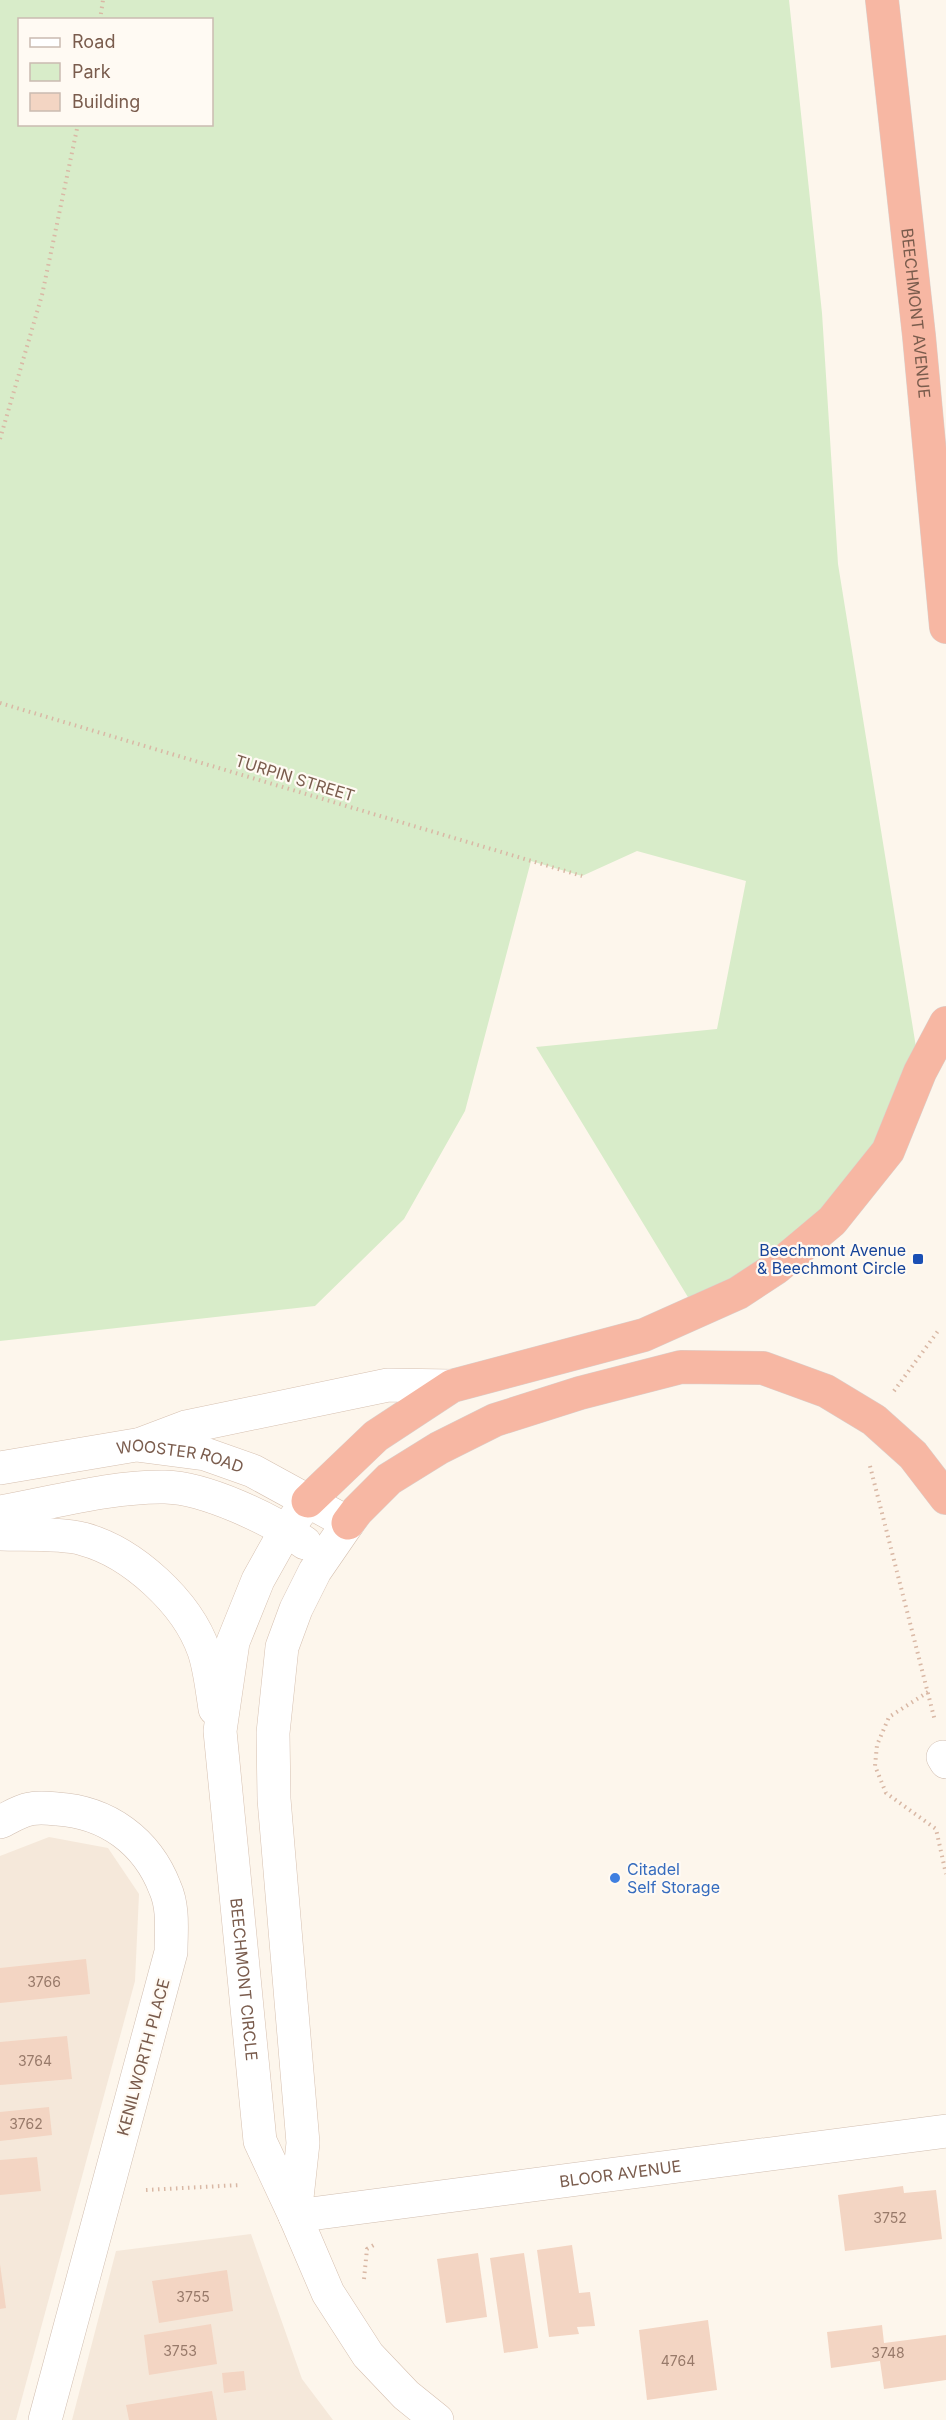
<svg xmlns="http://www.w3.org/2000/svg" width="946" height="2420" font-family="Inter,sans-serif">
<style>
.residential{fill:#f5e8da}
.green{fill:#d8ecc9;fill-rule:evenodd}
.building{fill:#f3d5c3}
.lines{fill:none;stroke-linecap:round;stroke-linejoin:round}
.street-casing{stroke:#d1beb0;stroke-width:34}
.secondary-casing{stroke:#d6c0b0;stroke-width:34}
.highway-casing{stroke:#dad1cd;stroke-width:34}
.path{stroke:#d9b8a5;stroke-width:4;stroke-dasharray:1.5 4.5;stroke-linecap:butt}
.street{stroke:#fff;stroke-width:33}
.secondary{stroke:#fff;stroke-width:33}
.highway{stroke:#f7b7a3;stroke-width:33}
.transit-dot{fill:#1a4fb4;stroke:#fffaf3;stroke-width:2}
.shop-dot{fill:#3f7fe0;stroke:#fffaf3;stroke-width:2}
.labels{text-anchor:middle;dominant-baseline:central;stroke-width:4.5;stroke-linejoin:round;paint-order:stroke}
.number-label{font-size:14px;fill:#987a6a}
.street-label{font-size:16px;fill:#7a5c4d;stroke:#fffaf3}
.transit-label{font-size:16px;fill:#164399;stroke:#fffaf3;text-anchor:end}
.shop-label{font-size:16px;fill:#366cbe;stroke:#fffaf3;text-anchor:start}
</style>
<rect width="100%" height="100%" fill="#fdf6ec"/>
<g class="residential">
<polygon points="49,1837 108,1848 139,1894 135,1981 16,2420 0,2420 0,1856"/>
<polygon points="251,2234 302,2379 333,2420 72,2420 116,2251"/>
</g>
<path class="green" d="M0,0H789L822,313L838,564L920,1072L832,1221L697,1312L536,1047L717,1029L746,881L637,851L582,876L531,861L465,1111L404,1219L315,1306L0,1341ZM20,20H212V124H20Z"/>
<g class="building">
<polygon points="86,1959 90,1994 0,2003 0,1968"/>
<polygon points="67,2036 72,2079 0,2085 0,2042"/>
<polygon points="49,2107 52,2135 0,2141 0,2112"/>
<polygon points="37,2157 41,2191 0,2195 0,2160"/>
<polygon points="903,2186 904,2193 936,2190 942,2239 845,2251 838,2195"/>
<polygon points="572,2245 579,2293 590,2292 595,2326 577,2327 579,2334 549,2337 537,2250"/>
<polygon points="478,2253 487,2317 446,2323 437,2259"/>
<polygon points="524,2253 538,2348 504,2353 490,2258"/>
<polygon points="0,2264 6,2308 0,2309"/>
<polygon points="227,2270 233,2311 159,2323 152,2281"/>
<polygon points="708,2320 717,2390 647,2400 639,2330"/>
<polygon points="211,2324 217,2364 149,2375 144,2335"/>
<polygon points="882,2325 884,2343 946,2335 946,2380 884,2389 880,2361 831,2368 827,2332"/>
<polygon points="244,2371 246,2390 224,2393 222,2373"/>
<polygon points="212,2391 217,2420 129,2420 126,2405"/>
</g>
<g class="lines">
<defs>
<g id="street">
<polyline points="943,1757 946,1762"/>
<path d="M0,1822C9,1818 19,1811 30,1809C39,1807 48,1808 57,1809C107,1812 147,1841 165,1888C174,1908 171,1931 171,1952L45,2420"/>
<path id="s1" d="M295,2216L946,2131"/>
</g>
<g id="secondary">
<polyline points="141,1444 186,1427 388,1385 452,1386"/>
<path id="s2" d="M0,1468L136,1445L205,1454L253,1471L348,1523L315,1571L296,1609L282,1647L273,1733L274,1799L303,2143L295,2216"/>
<path id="s3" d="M308,1501L286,1530L258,1580L233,1642L220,1731L260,2141L295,2216L328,2293L368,2355L406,2395L437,2420"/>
<path d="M0,1512C52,1503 112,1486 165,1487C206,1488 271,1519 305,1543"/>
<path d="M0,1534C22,1535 63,1533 83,1539C132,1552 187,1602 204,1651C210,1669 212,1690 215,1709"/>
</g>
<g id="highway">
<path id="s4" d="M882,0L919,336L946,627"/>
<polyline points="308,1501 376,1436 452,1386 644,1335 738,1293 776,1268 832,1221 888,1151 920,1072 946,1023"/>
<polyline points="348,1523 357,1511 389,1479 439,1448 495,1420 580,1393 681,1367 763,1368 826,1391 874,1420 913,1455 946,1498"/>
</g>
</defs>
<use href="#street" class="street-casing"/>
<use href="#secondary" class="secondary-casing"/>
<use href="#highway" class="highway-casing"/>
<g class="path">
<polyline points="100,20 103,0"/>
<polyline points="0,439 42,295 78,124"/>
<polyline points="0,703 582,876"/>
<polyline points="894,1391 938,1331"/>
<polyline points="870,1466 935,1721"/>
<polyline points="928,1692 889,1717 877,1745 875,1766 886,1793 936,1829 946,1874"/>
<polyline points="146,2190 240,2185"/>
<polyline points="364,2279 367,2249 374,2245"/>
</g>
<use href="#street" class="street"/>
<use href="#secondary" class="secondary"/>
<use href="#highway" class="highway"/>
</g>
<rect class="transit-dot" x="912" y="1253" width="12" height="12" rx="3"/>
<circle class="shop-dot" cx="615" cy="1878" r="6"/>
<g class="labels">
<g class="number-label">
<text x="44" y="1981">3766</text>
<text x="35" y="2060">3764</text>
<text x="26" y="2123">3762</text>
<text x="890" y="2217">3752</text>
<text x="193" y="2296">3755</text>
<text x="180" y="2350">3753</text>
<text x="888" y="2352">3748</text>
<text x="678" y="2360">4764</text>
</g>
<g class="street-label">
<text stroke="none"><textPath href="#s4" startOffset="315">BEECHMONT AVENUE</textPath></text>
<text transform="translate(295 778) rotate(17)">TURPIN STREET</text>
<text stroke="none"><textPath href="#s2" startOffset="183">WOOSTER ROAD</textPath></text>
<text stroke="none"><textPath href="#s3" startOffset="500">BEECHMONT CIRCLE</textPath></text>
<text transform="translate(143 2057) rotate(-75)">KENILWORTH PLACE</text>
<text stroke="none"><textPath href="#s1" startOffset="328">BLOOR AVENUE</textPath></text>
</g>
<g class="transit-label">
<text x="906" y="1250">Beechmont Avenue<tspan x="906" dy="18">&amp; Beechmont Circle</tspan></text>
</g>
<g class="shop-label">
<text x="627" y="1869">Citadel<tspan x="627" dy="18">Self Storage</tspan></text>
</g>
</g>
<rect x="18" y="18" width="195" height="108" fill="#fffaf3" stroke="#cabbb1" stroke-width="1.5"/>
<rect x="30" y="38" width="30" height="9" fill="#ffffff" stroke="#cabbb1" stroke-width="1.5"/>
<text x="72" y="48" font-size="18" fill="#7a5c4d">Road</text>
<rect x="30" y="63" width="30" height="18" fill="#d8ecc9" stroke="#cabbb1" stroke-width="1.5"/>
<text x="72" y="78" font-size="18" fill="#7a5c4d">Park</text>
<rect x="30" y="93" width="30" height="18" fill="#f3d5c3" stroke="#cabbb1" stroke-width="1.5"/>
<text x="72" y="108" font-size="18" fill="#7a5c4d">Building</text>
</svg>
